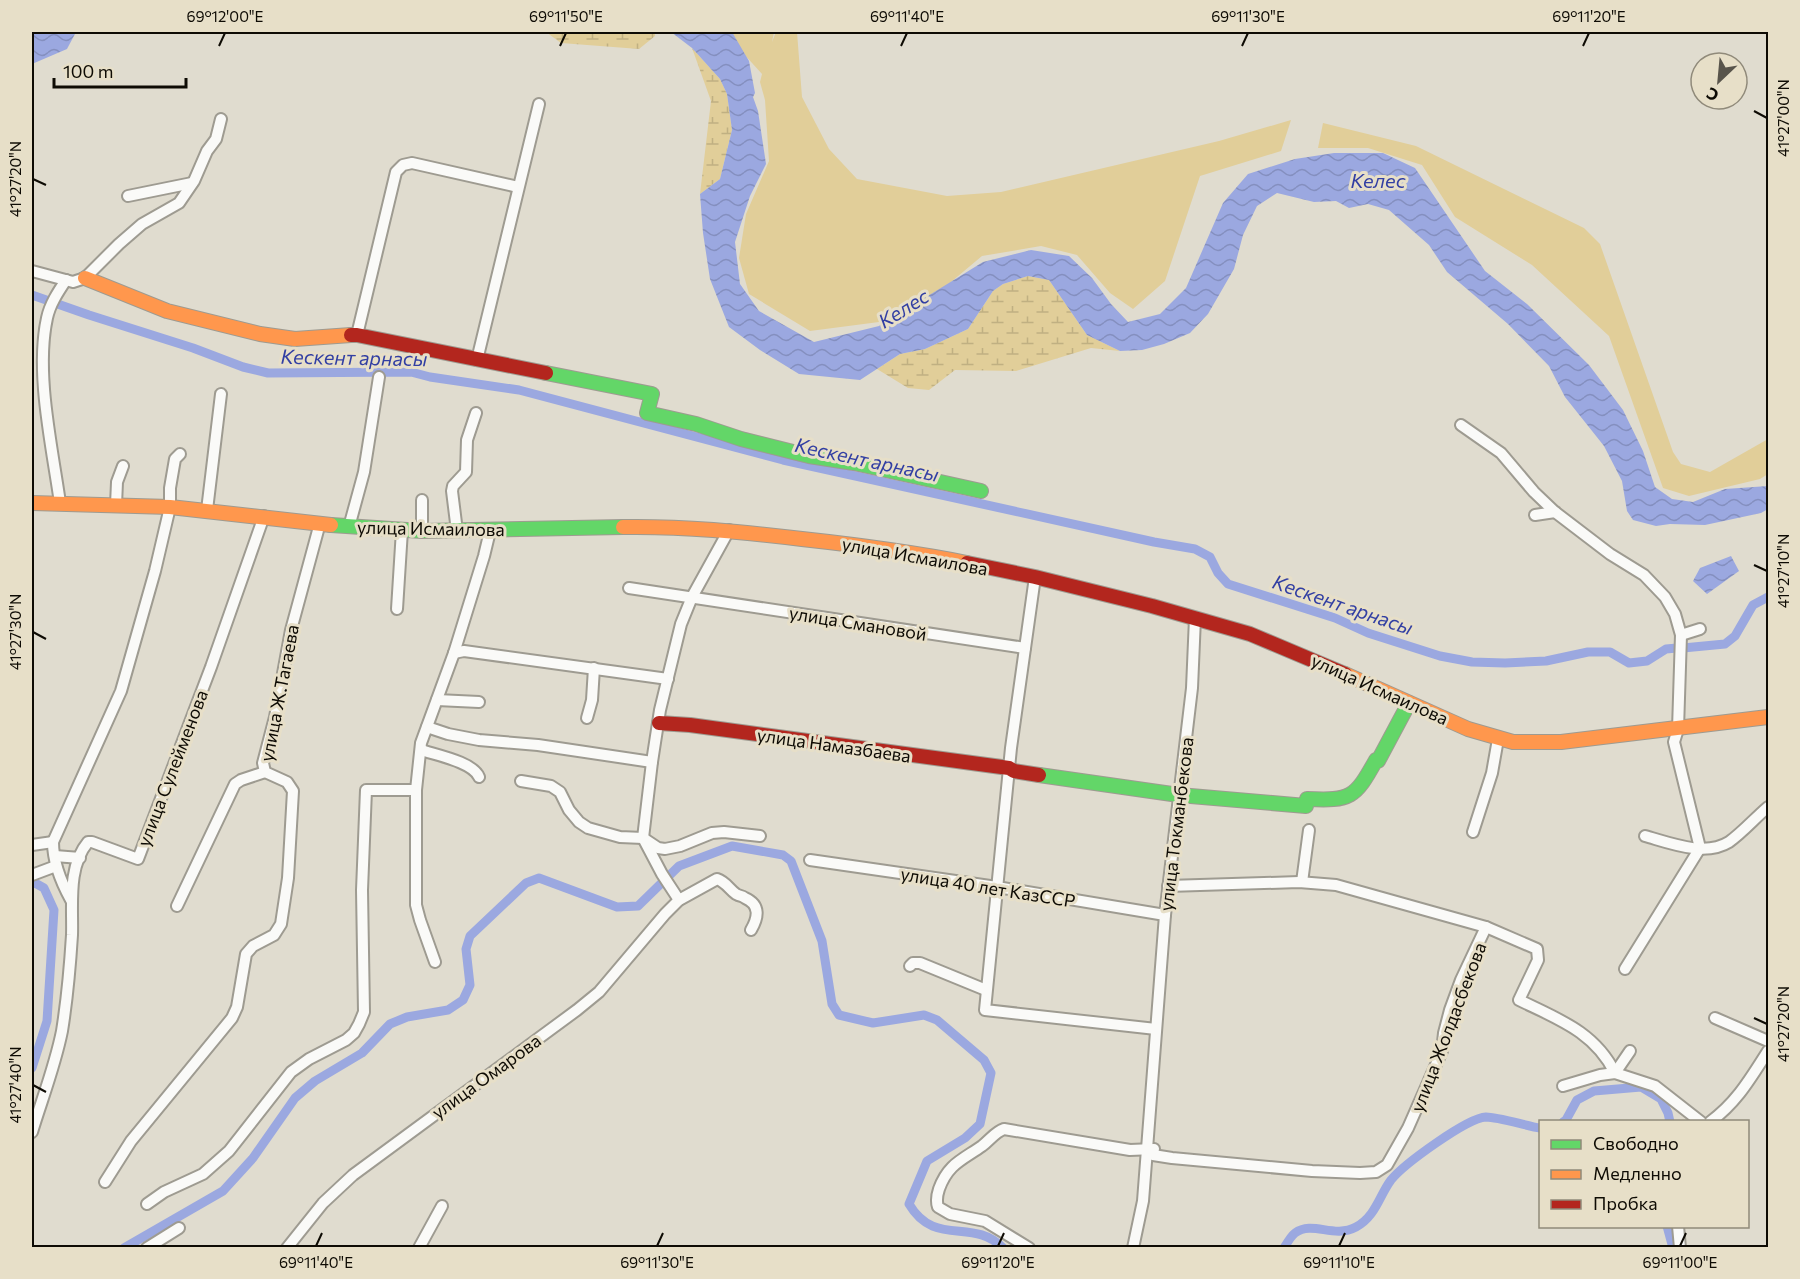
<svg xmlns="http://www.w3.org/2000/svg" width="1800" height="1279" font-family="Commissioner,sans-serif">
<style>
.grass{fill:#e1ce99}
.wetland{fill:url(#wetland-marsh)}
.water{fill:url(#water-waves)}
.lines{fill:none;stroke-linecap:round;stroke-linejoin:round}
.canal{stroke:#9ba8e0;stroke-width:9}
.street-casing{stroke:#9e9b91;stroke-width:14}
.fast-casing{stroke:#9e9b91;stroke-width:16}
.slow-casing{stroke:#9e9b91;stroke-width:16}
.jam-casing{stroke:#9e9b91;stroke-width:16}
.street{stroke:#fafaf8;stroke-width:10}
.fast{stroke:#63d668;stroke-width:14}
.slow{stroke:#ff974d;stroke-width:14}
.jam{stroke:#b3261e;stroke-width:14}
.ticks{fill:none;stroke:#0e0b04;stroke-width:2}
.labels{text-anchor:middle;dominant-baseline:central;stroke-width:6;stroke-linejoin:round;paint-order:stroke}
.street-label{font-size:18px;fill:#0e0b04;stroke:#e7dfc8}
.water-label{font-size:20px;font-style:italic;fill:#323fa3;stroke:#e7dfc8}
.neatline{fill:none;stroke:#0e0b04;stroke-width:2}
.ticks-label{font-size:15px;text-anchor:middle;fill:#0e0b04}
</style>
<defs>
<pattern id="wetland-marsh" width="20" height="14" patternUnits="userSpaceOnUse" patternTransform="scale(1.5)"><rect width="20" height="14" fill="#e1ce99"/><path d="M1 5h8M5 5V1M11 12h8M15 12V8" fill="none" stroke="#c0b082"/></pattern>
<pattern id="water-waves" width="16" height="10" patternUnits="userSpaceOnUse" patternTransform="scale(1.5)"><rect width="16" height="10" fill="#9ba8e0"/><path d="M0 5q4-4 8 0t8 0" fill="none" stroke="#848fbf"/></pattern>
</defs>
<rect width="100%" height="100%" fill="#e0dccf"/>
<g class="grass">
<polygon points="724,32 774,32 772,42 776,32 797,32 802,97 829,149 857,179 947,196 1001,192 1219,141 1291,120 1281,151 1200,176 1165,281 1133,309 1110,293 1077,255 1041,246 982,256 939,292 879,322 810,331 749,294 739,258 746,214 769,161 765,100 760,82 762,74"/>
<polygon points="1323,123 1416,146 1584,228 1600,244 1673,452 1681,464 1710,472 1768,439 1768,474 1760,479 1689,496 1663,488 1609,336 1532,265 1455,217 1422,165 1368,148 1318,148"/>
</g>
<g class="wetland">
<polygon points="546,32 655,32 655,36 639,49 561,43"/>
<polygon points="692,48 720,79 727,94 732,130 720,179 700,194 711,101"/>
<polygon points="1028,276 1049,280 1087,335 1120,351 1091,348 1016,371 955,370 929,390 908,388 877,369 900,354 925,349 968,329 993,291 1003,284"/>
</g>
<g class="water">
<polygon points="32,32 76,32 67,49 32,64"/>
<polygon points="671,32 732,32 749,61 755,93 753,97 758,111 766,164 750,196 735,242 740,284 759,311 814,342 879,326 983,262 1031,250 1069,256 1092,278 1111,304 1128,322 1160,314 1186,288 1223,203 1248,174 1295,159 1334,153 1383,153 1415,168 1485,271 1527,304 1589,365 1623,410 1643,451 1655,487 1672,499 1693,502 1725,489 1768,486 1768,509 1761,513 1705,525 1670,524 1656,526 1633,520 1627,511 1622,481 1604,446 1565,397 1549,366 1508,324 1447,272 1429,245 1389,210 1368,204 1349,208 1336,201 1314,202 1277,193 1257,206 1243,235 1234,269 1208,314 1190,333 1164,344 1142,350 1120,351 1087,335 1049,280 1028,276 1003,284 993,291 968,329 925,349 900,354 860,380 799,374 760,350 729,327 710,279 703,233 700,194 720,179 732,130 727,94 720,79 692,48"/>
<polygon points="1731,556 1739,571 1707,594 1693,581 1700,568"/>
</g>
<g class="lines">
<g class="canal">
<polyline points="32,295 89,315 193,348 243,367 268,373 411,372 430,377 519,390 783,460 1154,542 1195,549 1210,557 1218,573 1228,584 1335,618 1368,633 1440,656 1472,662 1505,663 1546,661 1588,652 1610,652 1629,663 1647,661 1666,649 1677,648"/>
<polyline points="1683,648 1725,644 1735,636 1753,605 1768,597"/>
<polyline points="32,884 35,883 44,888 54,910 47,1021 32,1068"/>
<polyline points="1563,1122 1566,1120 1577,1100 1594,1091 1641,1087 1661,1099 1668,1113 1670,1122"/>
<polyline points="1667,1226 1673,1248"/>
<path d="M124,1248L223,1191L253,1158L295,1098L315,1081L362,1053L390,1024L407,1017L448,1010L463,1000L470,985L466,949L470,936L526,883L539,878L617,907L638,906L679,866L732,846L783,855L791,861L822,941L832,1004L839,1015L873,1023L924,1015L937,1020L984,1060L991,1073L980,1124L965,1138L927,1161L909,1204C935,1248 973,1217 1003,1248"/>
<path d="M1284,1248C1287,1243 1291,1236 1295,1233C1313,1220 1333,1239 1356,1227C1376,1216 1379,1196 1391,1180C1404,1164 1467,1118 1486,1117C1498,1117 1527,1126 1540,1128"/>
</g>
<defs>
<g id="street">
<polyline points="128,196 192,183"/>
<polyline points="32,271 73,282 85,278 119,244 142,224 179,203 194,181 207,151 216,139 221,119"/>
<polyline points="357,335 396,172 403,165 412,163 518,187"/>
<polyline points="477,360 539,104"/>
<polyline points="1461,425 1501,453 1534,492 1555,512 1610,554 1644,575 1665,597 1675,614 1681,635 1678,729 1674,742 1700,848 1625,969"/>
<path d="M60,503C52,446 35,373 47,318C50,304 58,292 66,280"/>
<polyline points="116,505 117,482 123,466"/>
<polyline points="207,510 221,394"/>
<polyline points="1535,515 1555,512"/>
<polyline points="349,527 364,472 379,377"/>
<polyline points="422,531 422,500"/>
<polyline points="457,531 452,491 453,486 466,472 467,440 476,413"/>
<polyline points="1035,577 1011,748 985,1010 1156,1029"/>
<polyline points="629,588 1025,648"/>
<polyline points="397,609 402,530"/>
<polyline points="1681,635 1700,629"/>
<polyline points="454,653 464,651 668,679"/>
<polyline points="437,700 479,702"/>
<polyline points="587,718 592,700 594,668"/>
<polyline points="427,727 448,734 479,740 538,745 652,762"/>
<path d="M421,750C436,755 473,762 479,777"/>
<polyline points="521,781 551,786 560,792 569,810 579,822 588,828 620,837 643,838 658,848 665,849 680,846 712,833 724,832 760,836"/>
<polyline points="1473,832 1492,773 1498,739"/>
<path d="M1645,836C1670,843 1705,857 1729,842C1743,832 1755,818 1768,807"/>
<polyline points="32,845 53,842"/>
<polyline points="55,856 80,858"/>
<polyline points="810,860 997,887 1165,915"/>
<polyline points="32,875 56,866"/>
<polyline points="1302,882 1309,830"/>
<path d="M1168,886L1299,882L1336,885L1486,927L1537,949L1538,960L1519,1000C1558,1019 1595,1032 1615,1073"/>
<path d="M71,900C61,882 53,863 53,842L121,691L155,571L170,507V488L175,459L180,454"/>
<polyline points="679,900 662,874 643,838 652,762 660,710 681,624 692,597 729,530"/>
<polyline points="177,906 235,784 241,780 265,772"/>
<polyline points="435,962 420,920 416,905 416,790 421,743 454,653 484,556 490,531"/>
<polyline points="910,966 913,963 920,963 986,990"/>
<polyline points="1715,1018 1768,1041"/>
<polyline points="1615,1073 1630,1051"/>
<polyline points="1563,1086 1600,1075 1615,1073 1655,1086 1701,1122"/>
<path d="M1710,1122C1737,1102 1750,1079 1768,1051"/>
<path d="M32,1132C42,1099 55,1066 62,1031C67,1000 70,967 72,935C73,906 67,867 88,842H92L138,859L211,667L264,516"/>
<polyline points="1147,1149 1153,1155 1172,1158 1312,1171 1360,1173 1376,1172 1387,1165 1408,1128 1442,1051 1444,1033 1450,1010 1461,980 1486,927"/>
<polyline points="105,1182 131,1141 232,1018 237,1007 246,954 253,946 274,935 281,924 288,878 293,791 287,782 265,772 263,763 275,717 291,630 320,523"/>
<polyline points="147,1204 164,1192 203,1174 229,1151 291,1072 309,1059 346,1040 354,1033 359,1024 364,1012 362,890 366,790 416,790"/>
<polyline points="1678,1226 1680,1248"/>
<polyline points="147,1248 179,1228"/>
<path d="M287,1248L323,1203L353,1175L577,1010L599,992L665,914L679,900L717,879C726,882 729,889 736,894C741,897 741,895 745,898C761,905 758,918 751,930"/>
<polyline points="419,1248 442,1206"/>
<path d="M1029,1248L985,1221L950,1214L938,1207C936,1201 937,1195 939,1189C948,1164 962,1160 982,1146C990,1140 995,1132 1004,1129L1130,1150L1154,1149"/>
<polyline points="1133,1248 1143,1201 1165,915 1192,688 1195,618"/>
</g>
<g id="fast">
<polyline points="546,373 652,394 647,413 696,424 741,439 809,456 854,463 981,491"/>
<polyline points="331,525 422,531 623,527"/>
<path d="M1039,775L1179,795L1306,806L1307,799C1351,801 1355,798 1376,760L1378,761L1409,703"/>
</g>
<g id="slow">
<polyline points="85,278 167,311 260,334 295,339 351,335"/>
<polyline points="32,503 170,507 331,525"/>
<path d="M623,527C684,526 743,532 802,539C857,545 912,552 967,563"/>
<polyline points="1345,674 1468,729 1513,742 1561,742 1768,717"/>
</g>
<g id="jam">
<polyline points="351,335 357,335 546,373"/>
<polyline points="967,563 1035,577 1152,606 1250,634 1345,674"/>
<polyline points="659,723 690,725 1009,768 1014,771 1039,775"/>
</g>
</defs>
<use href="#street" class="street-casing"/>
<use href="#fast" class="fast-casing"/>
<use href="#slow" class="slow-casing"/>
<use href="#jam" class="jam-casing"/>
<use href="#street" class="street"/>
<use href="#fast" class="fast"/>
<use href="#slow" class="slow"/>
<use href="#jam" class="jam"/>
</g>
<path class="ticks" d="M219,46L225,33M560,46L566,33M901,46L907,33M1242,46L1248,33M1583,46L1589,33M1754,111L1767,118M33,179L46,185M1754,565L1767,571M33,632L46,639M1754,1018L1767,1024M33,1085L46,1092M316,1246L322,1233M657,1246L663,1233M998,1246L1004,1233M1339,1246L1345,1233M1680,1246L1686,1233"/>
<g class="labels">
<g class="street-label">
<text transform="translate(431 528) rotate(1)">улица Исмаилова</text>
<text transform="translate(915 556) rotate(10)">улица Исмаилова</text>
<text transform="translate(858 623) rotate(9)">улица Смановой</text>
<text transform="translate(1380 689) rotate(24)">улица Исмаилова</text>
<text transform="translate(279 693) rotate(-79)">улица Ж.Тагаева</text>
<text transform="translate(834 745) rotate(8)">улица Намазбаева</text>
<text transform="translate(172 768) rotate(-69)">улица Сулейменова</text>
<text transform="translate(1176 824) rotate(-83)">улица Токманбекова</text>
<text transform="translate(988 887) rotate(9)">улица 40 лет КазССР</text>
<text transform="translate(1448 1027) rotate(-69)">улица Жолдасбекова</text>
<text transform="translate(486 1076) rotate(-36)">улица Омарова</text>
</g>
<g class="water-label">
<text x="1378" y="180">Келес</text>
<text transform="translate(903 308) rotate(-32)">Келес</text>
<text transform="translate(354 357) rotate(1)">Кескент арнасы</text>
<text transform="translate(867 459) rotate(12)">Кескент арнасы</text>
<text transform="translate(1343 604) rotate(19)">Кескент арнасы</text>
</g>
</g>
<rect width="1800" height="1279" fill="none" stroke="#e7dfc8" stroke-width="66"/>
<rect x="1539" y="1120" width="210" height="108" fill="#e7dfc8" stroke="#908a7a" stroke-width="1.5"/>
<rect x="1551" y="1140" width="30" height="9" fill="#63d668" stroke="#908a7a" stroke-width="1.5"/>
<text x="1593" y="1150" font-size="18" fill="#0e0b04">Свободно</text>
<rect x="1551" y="1170" width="30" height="9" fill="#ff974d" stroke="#908a7a" stroke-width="1.5"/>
<text x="1593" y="1180" font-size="18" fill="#0e0b04">Медленно</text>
<rect x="1551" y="1200" width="30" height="9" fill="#b3261e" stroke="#908a7a" stroke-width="1.5"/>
<text x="1593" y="1210" font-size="18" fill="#0e0b04">Пробка</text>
<g transform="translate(1719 81) rotate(206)"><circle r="28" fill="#e7dfc8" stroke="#908a7a" stroke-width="1.5"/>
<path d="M0-4.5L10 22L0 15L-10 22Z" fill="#58544b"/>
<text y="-9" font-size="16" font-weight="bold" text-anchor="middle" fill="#0e0b04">С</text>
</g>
<path d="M54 78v9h132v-9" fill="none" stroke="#0e0b04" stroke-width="3"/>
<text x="63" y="78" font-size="18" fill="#0e0b04" stroke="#e7dfc8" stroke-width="4.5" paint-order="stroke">100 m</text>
<rect x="33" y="33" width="1734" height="1213" class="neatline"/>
<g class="ticks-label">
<text x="225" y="22">69°12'00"E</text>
<text x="566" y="22">69°11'50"E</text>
<text x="907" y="22">69°11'40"E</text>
<text x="1248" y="22">69°11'30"E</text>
<text x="1589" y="22">69°11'20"E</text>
<text transform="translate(1784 118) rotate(-90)" y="5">41°27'00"N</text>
<text transform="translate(16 179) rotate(-90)" y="5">41°27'20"N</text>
<text transform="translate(1784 571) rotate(-90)" y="5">41°27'10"N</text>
<text transform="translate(16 632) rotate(-90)" y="5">41°27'30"N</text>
<text transform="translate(1784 1024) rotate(-90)" y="5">41°27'20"N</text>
<text transform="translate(16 1085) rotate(-90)" y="5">41°27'40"N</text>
<text x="316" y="1268">69°11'40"E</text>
<text x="657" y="1268">69°11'30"E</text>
<text x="998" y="1268">69°11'20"E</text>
<text x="1339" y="1268">69°11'10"E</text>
<text x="1680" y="1268">69°11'00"E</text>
</g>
</svg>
